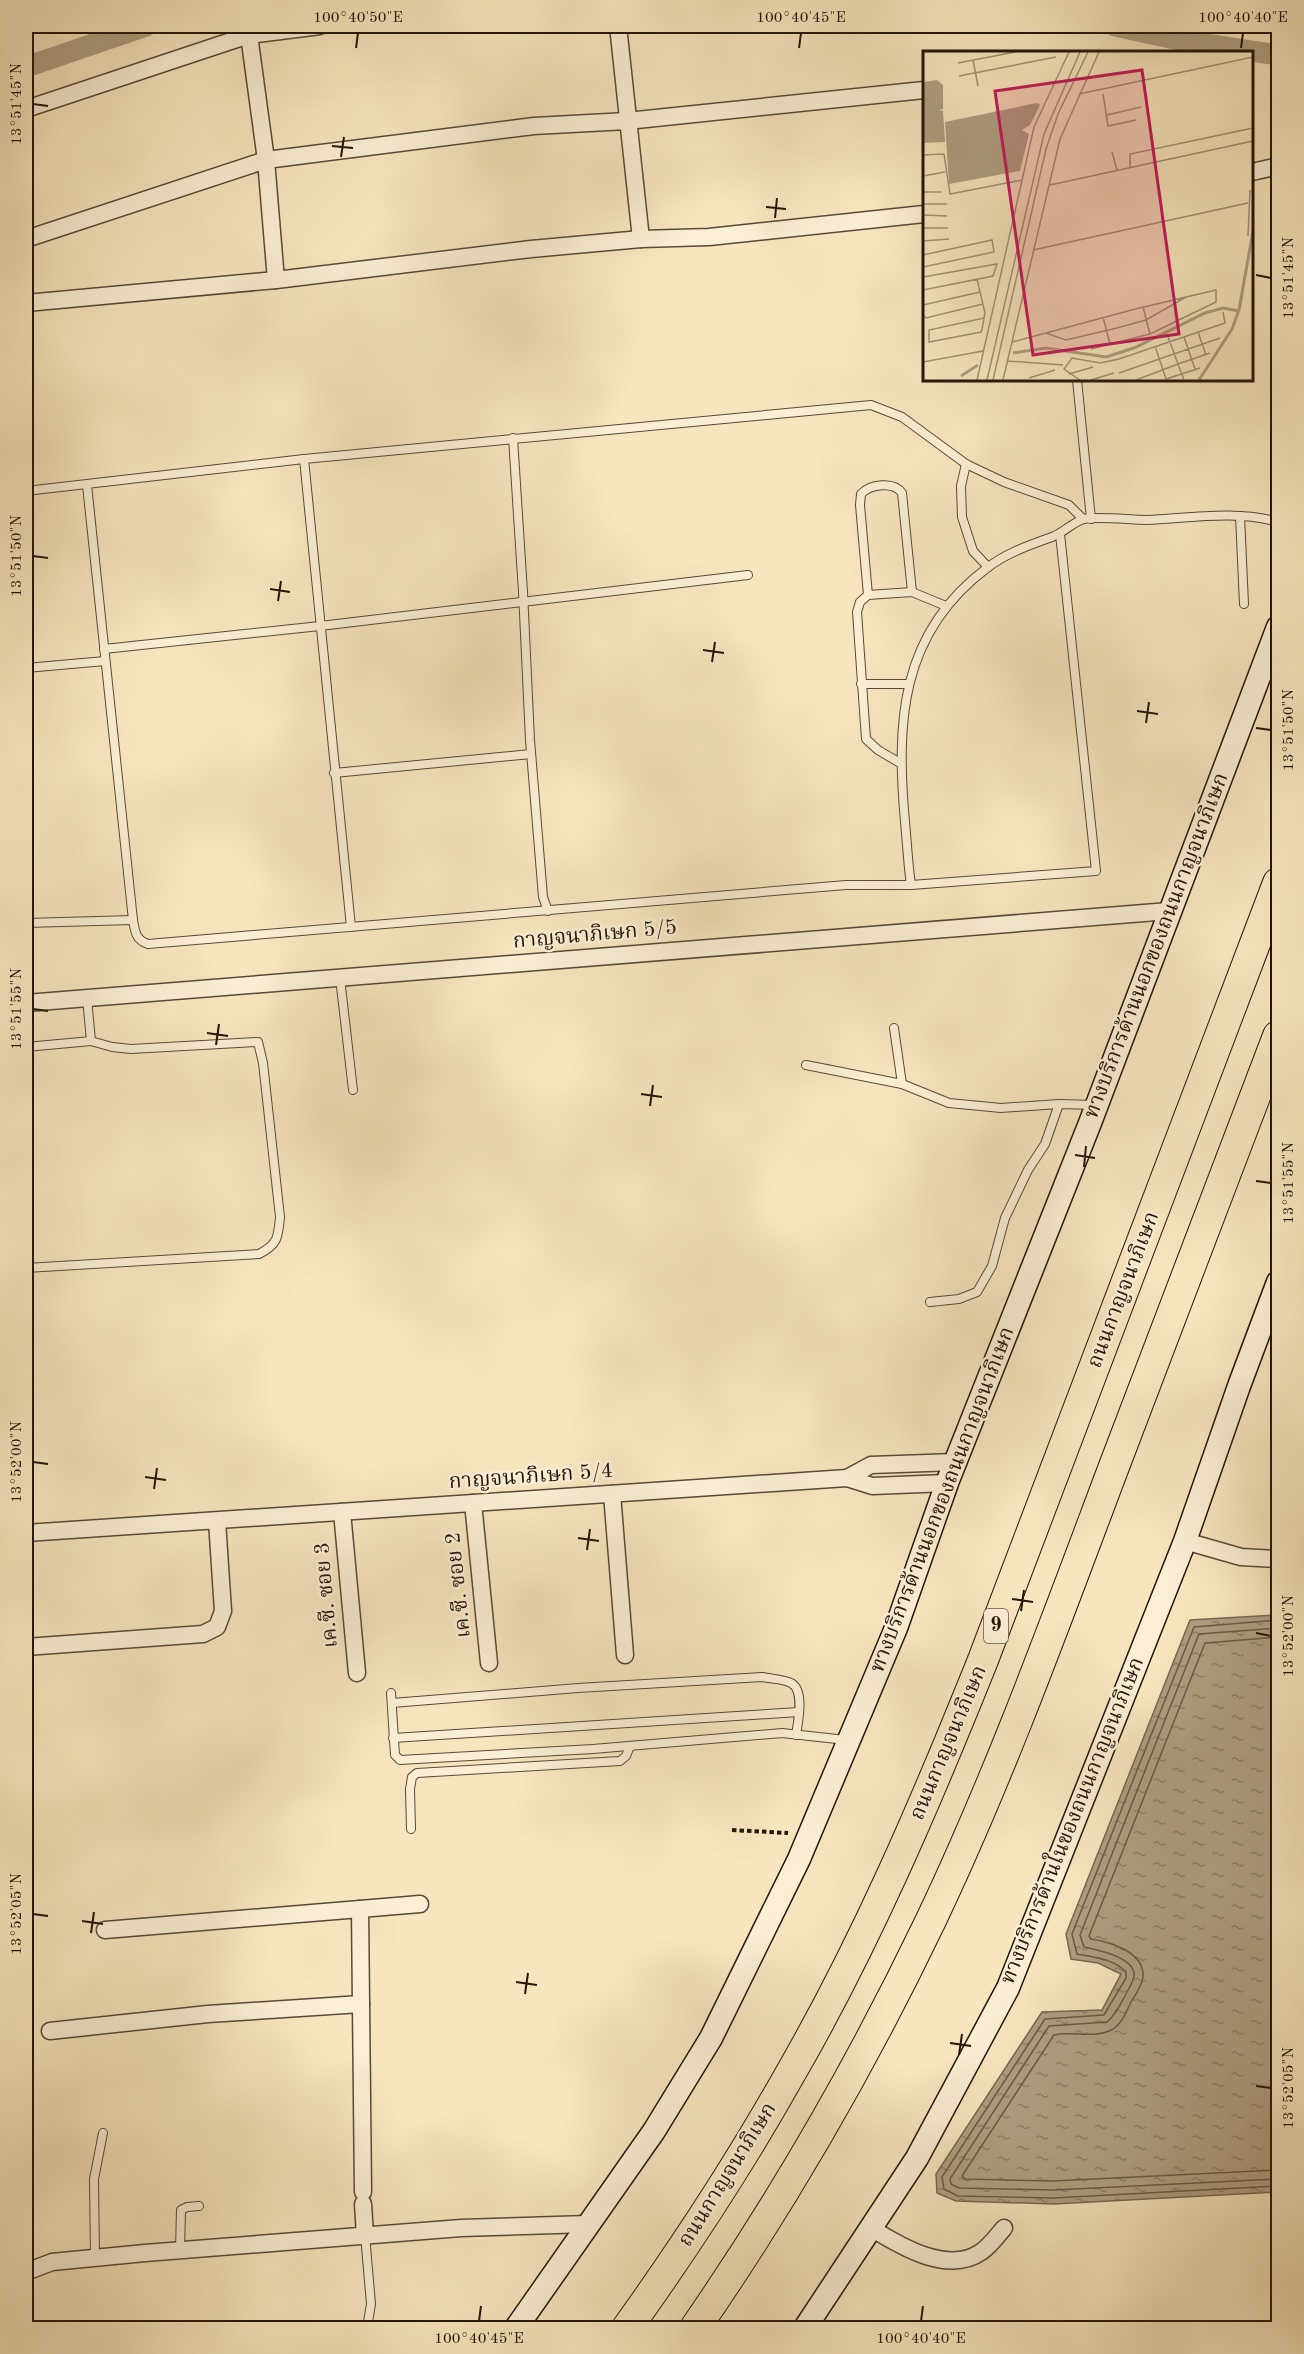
<svg xmlns="http://www.w3.org/2000/svg" width="1304" height="2354" font-family="'Old Standard TT','Noto Serif Thai',serif">
<style>
.water{fill:url(#water-ripples);stroke:#776752;stroke-width:1.5}
.lines{fill:none;stroke-linecap:round;stroke-linejoin:round}
.shore{stroke:#6a5a46;stroke-width:1.5}
.canal{stroke:#af9e81;stroke-width:21}
.service-casing{stroke:#594938;stroke-width:10}
.minor-casing{stroke:#594938;stroke-width:19}
.secondary-casing{stroke:#24150c;stroke-width:25}
.motorway-casing{stroke:#24150c;stroke-width:32}
.path{stroke:#24150c;stroke-width:4;stroke-dasharray:4.5 3;stroke-linecap:butt}
.service{stroke:#faeed4;stroke-width:8}
.minor{stroke:#faeed4;stroke-width:16}
.secondary{stroke:#faeed4;stroke-width:22}
.motorway{stroke:#f7e5bd;stroke-width:30}
.ticks{fill:none;stroke:#24150c;stroke-width:2}
.labels{text-anchor:middle;dominant-baseline:central;stroke-width:5;stroke-linejoin:round;paint-order:stroke}
.shield{fill:#faeed4;stroke:#645648;stroke-width:1.5}
.shield-label{font-size:20px;font-weight:bold;fill:#24150c}
.street-label{font-size:21px;fill:#24150c;stroke:#faeed4}
.inset-river{fill:none;stroke:#af9e81;stroke-width:3}
.inset-road{fill:none;stroke:#a39276;stroke-width:1.5}
.view{fill:#c2185b;fill-opacity:0.15;stroke:#c2185b;stroke-width:3}
.inset-edge{fill:none;stroke:#24150c;stroke-width:3}
.neatline{fill:none;stroke:#24150c;stroke-width:2}
.ticks-label{font-size:15px;text-anchor:middle;fill:#24150c}
</style>
<defs>
<pattern id="water-ripples" width="26" height="14" patternUnits="userSpaceOnUse" patternTransform="scale(1.5)"><rect width="26" height="14" fill="#af9e81"/><path d="M2 4q2-2 4 0t4 0M15 11q2-2 4 0t4 0" fill="none" stroke="#8e8068"/></pattern>
</defs>
<rect width="100%" height="100%" fill="#f7e5bd"/>
<filter id="stains"><feTurbulence type="fractalNoise" baseFrequency=".00333" numOctaves="4"/><feColorMatrix values="0 0 0 0 .2 0 0 0 0 .09 0 0 0 0 .02 0 0 0 .5 -.17"/></filter>
<radialGradient id="worn" r=".72"><stop offset=".6" stop-color="#630" stop-opacity="0"/><stop offset="1" stop-color="#630" stop-opacity=".3"/></radialGradient>
<polygon class="water" points="1278,1615 1278,2192 1054,2204 956,2201 937,2193 936,2174 1042,2012 1102,2010 1121,1974 1098,1963 1071,1959 1066,1934 1190,1620"/>
<g class="lines">
<g class="shore">
<path d="M1278,1620L1194,1627L1072,1934L1077,1954C1094,1957 1114,1959 1126,1972V1978L1104,2015L1045,2019L942,2177L944,2189L958,2196L1054,2198L1278,2186"/>
<path d="M1278,1628L1199,1634L1080,1935L1084,1947C1097,1950 1136,1957 1134,1976C1133,1982 1129,1988 1126,1994C1121,2003 1116,2015 1107,2022L1049,2026L950,2179L951,2184L959,2188L1054,2190L1278,2179"/>
<path d="M1278,1637L1205,1643L1089,1936L1091,1939C1110,1942 1145,1952 1143,1977C1142,1986 1136,1994 1131,2002C1127,2011 1122,2023 1113,2029C1097,2039 1072,2031 1054,2035L962,2176L965,2179L1053,2181L1278,2170"/>
</g>
<g class="canal">
<polyline points="1115,26 1179,40 1278,55"/>
<polyline points="26,67 146,26"/>
</g>
<defs>
<g id="service">
<polyline points="1077,380 1091,519"/>
<polyline points="26,406 27,429"/>
<polyline points="513,438 523,592 530,740 543,897 548,911"/>
<polyline points="304,459 351,927"/>
<polyline points="966,464 961,486 962,517 973,551 988,567"/>
<path d="M87,485L133,920C135,932 136,940 148,944L846,885H911C908,864 907,843 905,822C896,722 900,633 987,568C1006,553 1030,545 1052,537C1063,533 1073,522 1084,519C1097,516 1132,520 1147,520C1190,518 1237,510 1278,522"/>
<polyline points="26,491 304,459 871,405 902,417 966,464 1004,482 1069,505 1083,519"/>
<polyline points="1240,516 1244,604"/>
<path d="M868,595L860,505L861,494C870,484 894,481 902,493L912,592"/>
<polyline points="104,649 320,626 748,575"/>
<polyline points="26,668 105,661"/>
<polyline points="861,684 908,684"/>
<polyline points="900,763 878,750 866,739 857,612 860,602 868,595 912,592 946,606"/>
<polyline points="334,773 531,754"/>
<polyline points="911,885 1096,871 1060,534"/>
<polyline points="26,923 133,920"/>
<polyline points="340,978 353,1090"/>
<polyline points="894,1028 902,1084"/>
<polyline points="26,1047 91,1041 87,998"/>
<polyline points="806,1065 902,1084 949,1103 1001,1108 1059,1104 1096,1105"/>
<path d="M26,1268L259,1254C278,1244 278,1238 280,1217L263,1063L258,1042L131,1049L112,1047L91,1041"/>
<polyline points="930,1302 959,1299 977,1292 992,1266 1005,1218 1028,1170 1045,1144 1059,1104"/>
<polyline points="391,1693 395,1755 400,1760 593,1749 782,1733 846,1740"/>
<path d="M392,1703L578,1688L762,1677C771,1679 784,1679 791,1683C805,1690 798,1722 796,1735"/>
<polyline points="393,1738 799,1712"/>
<polyline points="411,1829 410,1789 412,1777 417,1773 620,1761 626,1756 630,1746"/>
<polyline points="365,2235 371,2304 367,2328"/>
<polyline points="180,2250 181,2210 187,2207 199,2206"/>
<polyline points="95,2258 94,2179 103,2133"/>
</g>
<g id="minor">
<polyline points="320,26 249,35 266,160 276,280 531,249 641,239 709,237 924,214"/>
<polyline points="618,26 641,239"/>
<polyline points="26,109 249,35"/>
<polyline points="1252,172 1278,166"/>
<polyline points="26,239 266,160 534,126 627,121 924,90"/>
<polyline points="26,303 276,280"/>
<polyline points="26,1003 1169,911"/>
<polyline points="847,1478 871,1465 955,1462"/>
<polyline points="612,1494 625,1655"/>
<polyline points="473,1503 489,1663"/>
<polyline points="342,1512 357,1673"/>
<polyline points="26,1533 847,1478 872,1486 947,1483"/>
<polyline points="1185,1541 1241,1557 1278,1559"/>
<polyline points="26,1647 203,1634 217,1627 223,1611 217,1521"/>
<polyline points="360,1909 420,1904"/>
<polyline points="105,1930 360,1909 363,2192"/>
<polyline points="50,2031 208,2014 361,2004"/>
<polyline points="363,2204 365,2235"/>
<path d="M871,2228C900,2246 948,2275 981,2252C990,2246 997,2236 1004,2228"/>
<polyline points="26,2272 52,2262 145,2253 461,2228 588,2224"/>
</g>
<g id="secondary">
<polyline points="516,2328 654,2131 711,2038 799,1859 896,1628 947,1483 1090,1123 1278,627"/>
<polyline points="805,2328 917,2158 1008,1988 1185,1541 1239,1386 1278,1282"/>
</g>
<g id="motorway">
<path d="M627,2328C685,2247 740,2163 789,2076C866,1943 926,1802 983,1660L1278,883"/>
<path d="M695,2328C784,2199 863,2062 931,1920C999,1777 1054,1626 1110,1477C1166,1330 1222,1183 1278,1036"/>
</g>
</defs>
<use href="#service" class="service-casing"/>
<use href="#minor" class="minor-casing"/>
<use href="#secondary" class="secondary-casing"/>
<use href="#motorway" class="motorway-casing"/>
<polyline class="path" points="732,1830 788,1833"/>
<use href="#service" class="service"/>
<use href="#minor" class="minor"/>
<use href="#secondary" class="secondary"/>
<use href="#motorway" class="motorway"/>
</g>
<path class="ticks" d="M356,48L358,33M799,48L801,33M1241,48L1243,33M33,104L48,106M332,146L353,148M341,157L344,137M766,207L786,209M775,218L777,198M1256,275L1271,278M33,556L48,558M270,589L290,592M278,601L281,581M703,650L724,653M712,662L715,642M1137,711L1158,714M1146,723L1149,702M1256,728L1271,730M33,1009L48,1011M207,1033L228,1036M216,1045L219,1024M641,1094L662,1097M650,1106L653,1085M1075,1155L1095,1158M1084,1167L1086,1146M1256,1181L1271,1183M33,1462L48,1464M145,1477L166,1480M154,1489L157,1468M578,1538L599,1541M587,1550L590,1529M1012,1599L1033,1602M1021,1611L1024,1590M1256,1633L1271,1636M33,1914L48,1916M82,1921L103,1924M91,1933L94,1912M516,1982L537,1985M525,1994L528,1973M950,2043L971,2046M959,2055L962,2034M1256,2086L1271,2088M479,2321L481,2306M921,2321L923,2306"/>
<g class="labels">
<rect class="shield" x="984" y="1609" width="24" height="34" rx="4.5"/>
<g class="shield-label">
<text x="996" y="1626">9</text>
</g>
<g class="street-label">
<text transform="translate(595 935) rotate(-5)">กาญจนาภิเษก 5/5</text>
<text transform="translate(1157 946) rotate(-69)">ทางบริการด้านนอกของถนนกาญจนาภิเษก</text>
<text transform="translate(1124 1290) rotate(-69)">ถนนกาญจนาภิเษก</text>
<text transform="translate(531 1477) rotate(-4)">กาญจนาภิเษก 5/4</text>
<text transform="translate(943 1500) rotate(-69)">ทางบริการด้านนอกของถนนกาญจนาภิเษก</text>
<text transform="translate(459 1585) rotate(-96)">เค.ซี. ซอย 2</text>
<text transform="translate(327 1595) rotate(-95)">เค.ซี. ซอย 3</text>
<text transform="translate(949 1743) rotate(-67)">ถนนกาญจนาภิเษก</text>
<text transform="translate(1073 1821) rotate(-68)">ทางบริการด้านในของถนนกาญจนาภิเษก</text>
<text transform="translate(728 2175) rotate(-58)">ถนนกาญจนาภิเษก</text>
</g>
</g>
<g transform="translate(923 51)">
<rect width="330" height="330" fill="#f7e5bd"/>
<path d="M14,29L20,34V58L16,59L20,60L22,91L0,92V31ZM114,52L117,54L107,74L99,79L106,83L97,120L26,133L22,71Z" fill="#af9e81"/>
<path class="inset-river" d="M90,302L123,297L183,306L211,297L282,262L300,257L316,260M38,325L55,314M276,329L309,278L316,259L330,180"/>
<path class="inset-road" d="M50,9L55,35M35,12L92,1M36,25L133,6M156,43L330,6M180,43L185,75L213,69M184,64L218,56M189,101L194,119M0,104L21,103L27,143L99,129M207,116V103L330,77M0,125L22,121M127,134L330,90M0,141V187M0,141H19M1,153H24M1,164L24,165M0,177H25M325,185L327,139M0,190L26,188M110,199L325,152M0,204L69,189L71,201L0,216M0,226L74,213L70,225L0,239M54,228L62,262L61,267L59,279L58,281L6,291V279L61,267M0,254L57,241M221,256L293,239V251L227,283M0,264L3,267L60,253M180,266L187,293M275,281L283,304M123,282L220,256L227,283L168,298M244,283L255,313L287,302M261,286L272,318M89,291L123,282L143,289L194,277L223,269L263,246M232,295L243,328L277,317M85,310L140,314M0,311L60,300M196,322L297,287M146,323L170,316M106,327L132,319M54,329L111,76L146,1M64,329L121,83L157,1M70,329L123,98L135,63L165,1M80,329L137,88L176,1M157,329L141,318L149,307L177,312L196,308L302,272L300,261M168,329L191,322M213,329L255,313L261,329"/>
<path class="view" d="M219,19L256,283L110,304L72,40Z"/>
<rect width="330" height="330" class="inset-edge"/>
</g>
<rect width="1304" height="2354" fill="none" stroke="#f7e5bd" stroke-width="66"/>
<rect x="33" y="33" width="1238" height="2288" class="neatline"/>
<g class="ticks-label">
<text x="358" y="22">100°40'50"E</text>
<text x="801" y="22">100°40'45"E</text>
<text x="1243" y="22">100°40'40"E</text>
<text transform="translate(16 104) rotate(-90)" y="5">13°51'45"N</text>
<text transform="translate(1288 278) rotate(-90)" y="5">13°51'45"N</text>
<text transform="translate(16 556) rotate(-90)" y="5">13°51'50"N</text>
<text transform="translate(1288 730) rotate(-90)" y="5">13°51'50"N</text>
<text transform="translate(16 1009) rotate(-90)" y="5">13°51'55"N</text>
<text transform="translate(1288 1183) rotate(-90)" y="5">13°51'55"N</text>
<text transform="translate(16 1462) rotate(-90)" y="5">13°52'00"N</text>
<text transform="translate(1288 1636) rotate(-90)" y="5">13°52'00"N</text>
<text transform="translate(16 1914) rotate(-90)" y="5">13°52'05"N</text>
<text transform="translate(1288 2088) rotate(-90)" y="5">13°52'05"N</text>
<text x="479" y="2343">100°40'45"E</text>
<text x="921" y="2343">100°40'40"E</text>
</g>
<rect width="100%" height="100%" filter="url(#stains)"/>
<rect width="100%" height="100%" fill="url(#worn)"/>
</svg>
